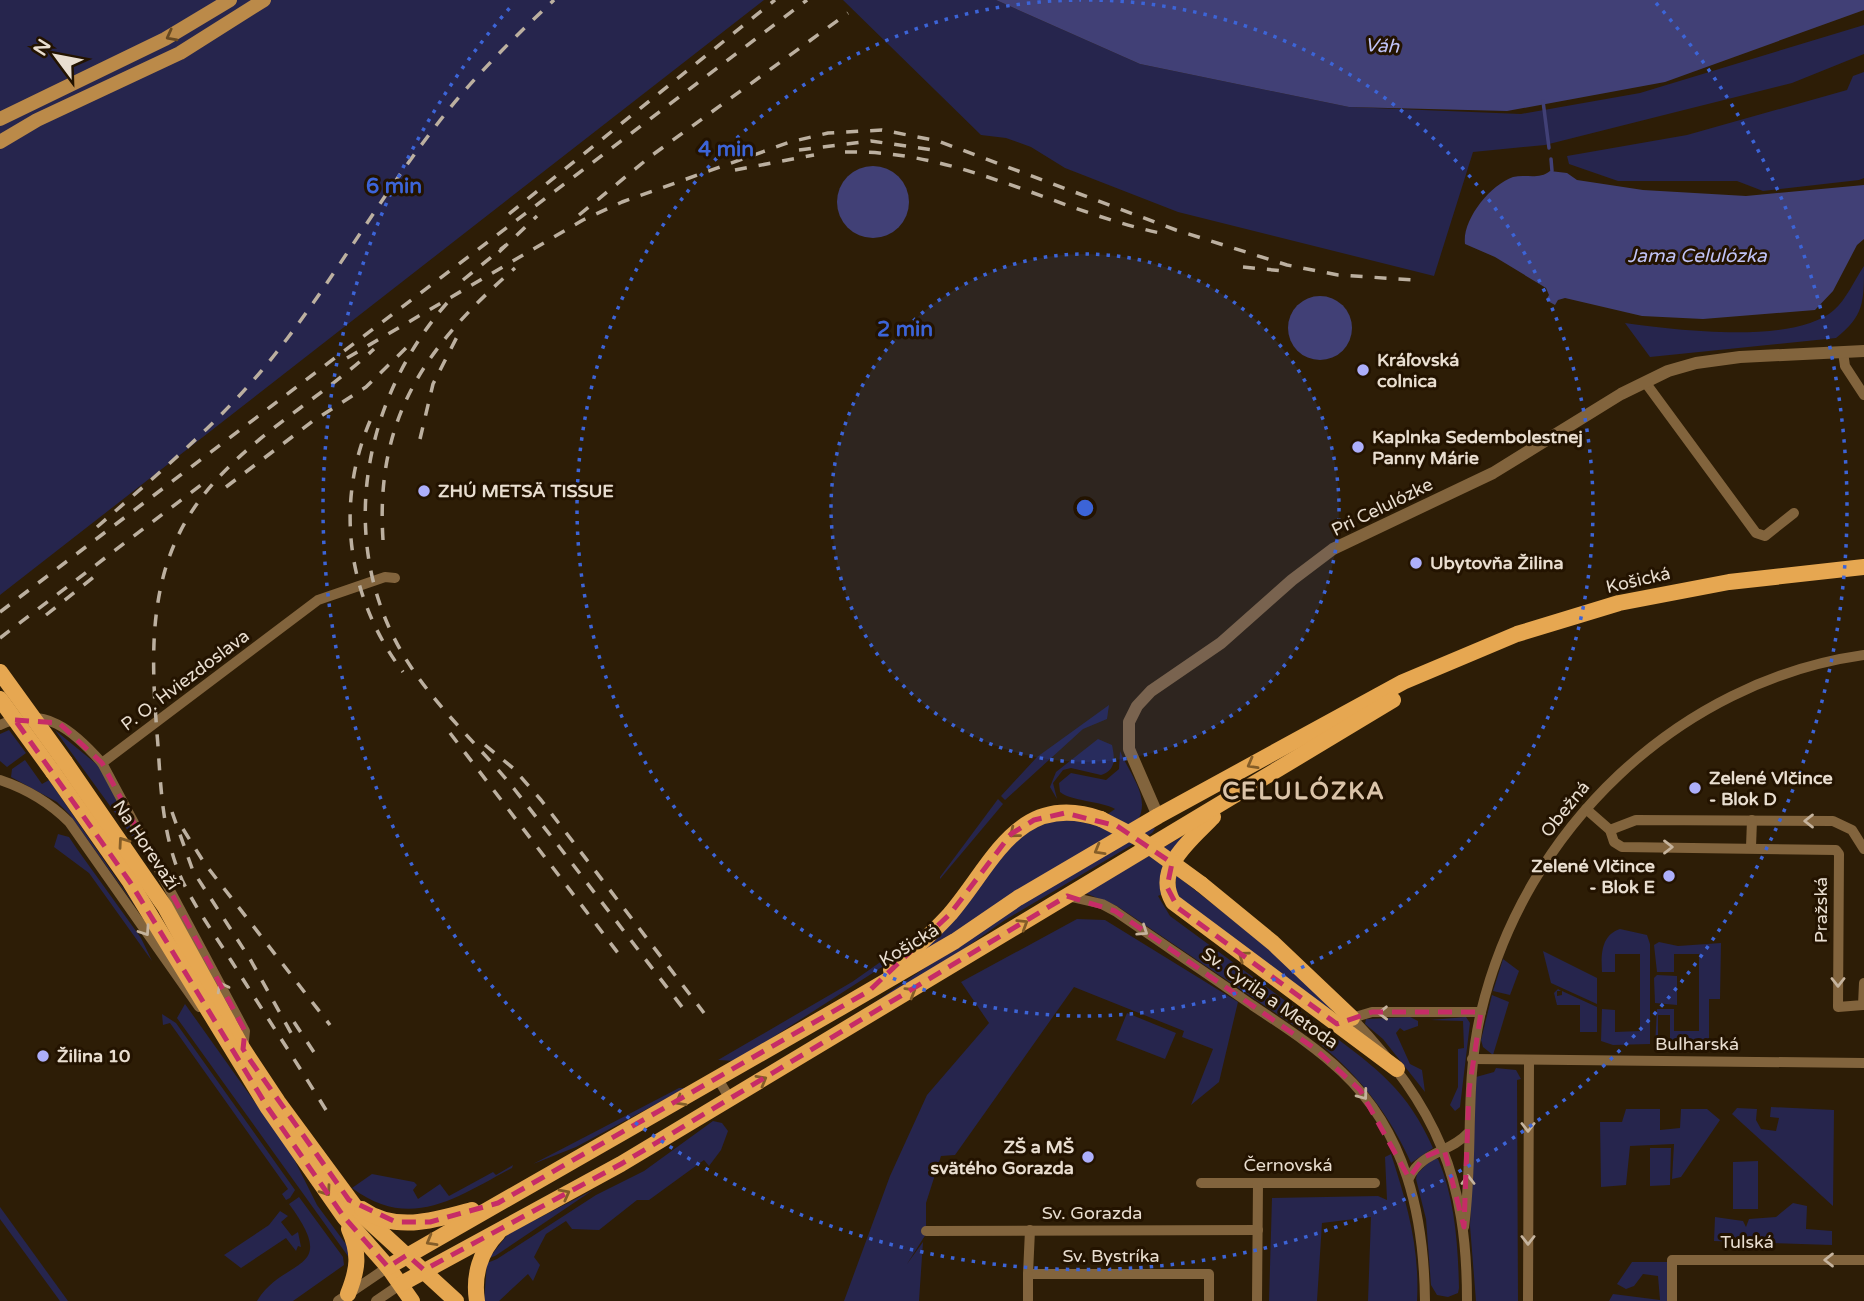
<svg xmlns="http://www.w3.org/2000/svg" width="1864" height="1301" font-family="'Varela Round',sans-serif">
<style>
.green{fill:#26254d}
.water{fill:#414076}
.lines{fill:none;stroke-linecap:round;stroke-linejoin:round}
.stream{stroke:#414076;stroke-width:3.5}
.minor{stroke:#82643d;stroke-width:10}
.tertiary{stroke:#82643d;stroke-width:12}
.secondary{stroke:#bb8a49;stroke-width:14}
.primary{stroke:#e6a751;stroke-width:16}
.rail{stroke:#bcb0a0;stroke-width:3.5;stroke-dasharray:12 12;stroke-linecap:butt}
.primary-bridge{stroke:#e6a751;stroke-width:16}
.oneway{stroke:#674921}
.oneway2{stroke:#845d28}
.oneway3{stroke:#c5b39d}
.marked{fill:none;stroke:#c62c67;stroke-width:5;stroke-dasharray:14 9;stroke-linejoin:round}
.ring{fill:none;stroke:#3c64d7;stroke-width:3.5;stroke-dasharray:3.5 7}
.poi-dot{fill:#adaffb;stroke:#231300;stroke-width:2.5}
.labels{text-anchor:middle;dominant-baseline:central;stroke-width:6;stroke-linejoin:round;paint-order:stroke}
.poi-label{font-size:18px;font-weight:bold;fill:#e9ded0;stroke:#231300;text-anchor:start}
.street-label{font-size:18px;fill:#e9ded0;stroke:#231300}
.water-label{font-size:19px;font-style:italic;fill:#c0c3f6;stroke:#231300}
.district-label{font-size:24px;font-weight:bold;letter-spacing:2px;fill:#dbc4a9;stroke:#231300}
.centre{fill:#3c64d7;stroke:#231300;stroke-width:3.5}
.ring-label{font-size:21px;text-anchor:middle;font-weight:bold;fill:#3c64d7;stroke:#231300;stroke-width:6;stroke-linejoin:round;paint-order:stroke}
</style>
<rect width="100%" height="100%" fill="#2d1d06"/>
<g class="green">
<polygon points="0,0 764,0 0,595"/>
<polygon points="843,0 996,0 1140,64 1349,107 1521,114 1640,93 1864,25 1864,54 1792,83 1680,111 1545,145 1473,152 1434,276 1178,212 1065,168 1031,147 1006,138 981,135"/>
<polygon points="1864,72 1864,178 1859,180 1763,191 1737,181 1618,181 1569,164 1567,156 1687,135 1847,90 1853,76"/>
<path d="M1864,266C1864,302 1864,316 1836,338L1650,357L1625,323C1676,330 1794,345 1834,310C1846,300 1855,279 1864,266Z"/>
<polygon points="1109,705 1107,719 1083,729 1005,800 1001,796 1037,757"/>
<polygon points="9,730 26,753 7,767 0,761 0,734"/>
<polygon points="55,730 100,767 147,857"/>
<path d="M1098,739L1112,745C1115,759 1116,770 1101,775L1071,768L1063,770L1053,783L1057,799L1050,787L1056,772Z"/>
<path d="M1120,751C1129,773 1151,797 1138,820L926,950C932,935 951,919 963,905C997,865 1029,802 1092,825L1115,809C1101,801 1070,801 1060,792L1059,783L1071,773L1106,780L1119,769Z"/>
<polygon points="25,760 42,784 49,780 145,920 70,815 57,802 11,777 12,769"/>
<polygon points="998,799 1003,804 940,879 940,877"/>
<polygon points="1152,827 1155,829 1152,833 1005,920 914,984 858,1014 1000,916"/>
<polygon points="58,834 69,837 77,849 141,938 152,961 89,873 54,847"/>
<polygon points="1183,836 1163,866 1160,886 1162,894 1158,896 1170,916 1317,1024 1311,1037 1117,906 1085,893"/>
<polygon points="1176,875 1267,947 1332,1009 1329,1014 1175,898"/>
<polygon points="1077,919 1105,920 1238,1002 1219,1082 1191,1105 1213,1049 1182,1037 1184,1031 1074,987 955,1155 941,1156 926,1203 926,1234 907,1264 923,1242 919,1301 844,1301 890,1176 927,1095 989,1023 961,982"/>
<path d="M1620,929L1647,935L1650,944V1044L1613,1045L1601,1041L1602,1009L1615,1010V1032L1640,1031V954H1615V972H1602C1601,955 1601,935 1620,929Z"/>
<polygon points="923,932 896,958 736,1061 718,1060 852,982"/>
<polygon points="1659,942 1678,946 1721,943 1720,999 1709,999 1709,1044 1703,1040 1702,1044 1670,1044 1670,1015 1658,1015 1658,1047 1655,1046 1657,1009 1674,1009 1674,1031 1699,1031 1699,954 1674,954 1674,972 1657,972 1654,945"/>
<polygon points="1543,951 1597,978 1597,1004 1551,983"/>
<polygon points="1503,959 1519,971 1510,995 1493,991"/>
<polygon points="1657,975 1677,976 1677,1005 1655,1003 1654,978"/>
<polygon points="1558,989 1561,991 1557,991 1557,996 1562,995 1562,991 1597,1007 1597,1032 1580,1032 1580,1005 1557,1005 1554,993"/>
<polygon points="1492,995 1509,1002 1493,1055 1483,1047 1481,1040"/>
<polygon points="185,1004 291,1153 317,1205 351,1251 350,1259 177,1018"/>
<polygon points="1127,1013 1176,1033 1165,1059 1116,1040"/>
<polygon points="162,1014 176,1023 295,1190 290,1198 286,1200 282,1194 288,1189 170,1023 163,1025"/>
<polygon points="1410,1017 1418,1021 1418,1026 1404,1031 1400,1028 1396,1033 1410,1064 1422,1070 1425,1092 1383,1039 1365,1024 1366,1019"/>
<polygon points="1466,1017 1470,1023 1460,1107 1455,1111 1450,1105 1458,1087 1458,1049 1464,1048 1463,1021 1430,1020"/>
<path d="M1328,1032C1377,1068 1408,1091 1433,1148L1411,1163C1390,1115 1360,1077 1320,1044Z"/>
<polygon points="1496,1068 1516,1070 1521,1079 1517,1080 1518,1301 1476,1301 1470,1226 1476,1077 1494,1072"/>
<polygon points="679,1088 686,1088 576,1147 533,1164"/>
<polygon points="1771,1107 1834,1110 1833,1206 1732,1114 1737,1108 1757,1109 1756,1120 1761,1129 1776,1131 1779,1118 1770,1117"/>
<polygon points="1626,1109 1660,1109 1660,1130 1680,1128 1681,1109 1707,1109 1720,1120 1681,1177 1672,1179 1674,1144 1630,1146 1626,1185 1601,1187 1600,1122 1622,1122"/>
<polygon points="713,1121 722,1123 728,1131 721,1150 709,1166 704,1160 649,1200 637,1200 599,1230 572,1229 566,1221 546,1234 534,1257 540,1265 533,1281 528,1274 499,1301 484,1301 487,1263 497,1259 596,1195 644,1171"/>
<polygon points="1650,1148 1671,1148 1670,1185 1650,1186"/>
<path d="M1391,1154C1407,1203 1420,1249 1417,1301H1368L1371,1217L1322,1223L1317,1301H1269L1272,1198L1378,1196L1387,1200L1385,1157Z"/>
<path d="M1433,1158L1438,1159C1455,1199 1458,1244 1459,1288L1458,1293L1448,1297L1437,1295L1431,1285L1426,1219L1416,1179L1417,1174Z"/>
<polygon points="1758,1161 1758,1209 1733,1209 1733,1162"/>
<path d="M513,1165L512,1168C457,1197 411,1232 352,1188L372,1174L414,1182L417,1185L413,1190L418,1199L440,1184L449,1196L493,1172L496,1175Z"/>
<polygon points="593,1190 495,1256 489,1258 508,1234"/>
<path d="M299,1197L343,1257L344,1265L293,1301H257C284,1256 341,1274 289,1204Z"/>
<polygon points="1793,1203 1807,1206 1806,1229 1832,1231 1832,1245 1714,1241 1715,1217 1743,1221 1746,1227 1749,1219 1776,1217"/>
<polygon points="0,1207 68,1301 60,1301 0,1219"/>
<polygon points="280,1211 288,1216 281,1222 292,1236 298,1232 301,1247 298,1246 296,1251 286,1238 241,1268 224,1255 269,1225"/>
<polygon points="1632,1262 1670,1262 1670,1301 1609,1301 1613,1294 1660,1300 1658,1276 1643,1274 1634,1286 1626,1289 1617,1284"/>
</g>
<g class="water">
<polygon points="996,0 1864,0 1864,10 1665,82 1507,111 1349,107 1140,64"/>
<circle cx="873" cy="202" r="36"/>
<path d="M1550,171L1567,173L1577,180L1643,190L1746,196L1864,185V239L1857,245L1833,291L1815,310L1703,319L1642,316L1565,298L1558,300L1555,305L1546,300L1549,295L1546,288L1495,257L1465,244C1462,220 1490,185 1513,177C1526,174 1539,180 1550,171Z"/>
<circle cx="1320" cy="328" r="32"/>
</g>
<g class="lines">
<g class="stream">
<polyline points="1543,101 1549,148"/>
<polyline points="1551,159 1552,171"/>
</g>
<g class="minor">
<polyline points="1843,352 1845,366 1864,395"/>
<polyline points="1645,382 1756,533 1765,536 1794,513"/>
<path d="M0,725C44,704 74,731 102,763L245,1031L243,1049"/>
<polyline points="102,763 318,600 385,577 395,578"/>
<path d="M0,780C27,789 49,802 69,822L199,1007"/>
<polyline points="1586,809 1610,830 1614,842 1622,847 1836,850 1839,854 1838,1007 1863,1005 1864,983"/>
<polyline points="1610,830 1636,820 1833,821 1852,830 1864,849"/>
<polyline points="1751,847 1752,820"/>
<path d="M1067,896L1102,904L1115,911C1161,943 1207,973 1252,1005C1283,1026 1315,1046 1342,1072C1406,1132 1424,1216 1425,1301"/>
<polyline points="1472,1059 1864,1063"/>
<polyline points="718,1079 730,1099"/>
<path d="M1409,1178C1422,1151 1450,1153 1468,1133"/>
<polyline points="1201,1183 1375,1183"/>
<path d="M1464,1227C1474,1155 1464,1083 1481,1012C1524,830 1678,681 1864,655"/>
<polyline points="1030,1230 1028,1274 1209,1274 1209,1301"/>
<polyline points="926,1231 1258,1230"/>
<polyline points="338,1301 388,1267"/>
<polyline points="376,1301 401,1284"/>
<polyline points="1028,1301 1028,1274"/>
<polyline points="1257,1301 1258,1183"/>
<path d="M1467,1301C1467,1177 1437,1108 1352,1018L1372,1012H1481"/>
<polyline points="1528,1301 1529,1062"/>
<polyline points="1672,1301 1672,1260 1864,1260"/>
</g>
<polyline class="tertiary" points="1158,816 1129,749 1129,722 1137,706 1151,691 1221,643 1292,580 1333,549 1493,473 1621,394 1668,371 1696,363 1740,357 1864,351"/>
<g class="secondary">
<polyline points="0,119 165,39 230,0"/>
<polyline points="0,142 37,120 180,53 264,0"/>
</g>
<g class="primary">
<polyline points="65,762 165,907 243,1049 278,1102 359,1212 456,1301"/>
<polyline points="53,772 130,882 268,1108 344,1217 388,1267 412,1301"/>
<path d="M1213,817C1192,839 1153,868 1173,902L1397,1069"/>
<polyline points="1201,884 1273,943 1352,1018"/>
<path d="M891,970C911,952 932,934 950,914C993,864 1018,790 1101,819"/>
<path d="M362,1209C396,1233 436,1220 472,1210"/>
<polyline points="388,1267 840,1008 955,941 1018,898 1158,816 1403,682 1517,634 1619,603 1729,582 1864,567"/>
<polyline points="401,1284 621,1164 1393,700"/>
<path d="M348,1294C358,1269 360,1254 349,1229"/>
<path d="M477,1301C473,1276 480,1251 498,1233"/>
</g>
<g class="rail">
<polyline points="799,150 871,141 934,150"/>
<path d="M845,152C960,149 1056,212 1165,234"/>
<polyline points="735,170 814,155"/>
<polyline points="509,214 775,0"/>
<polyline points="579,215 651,156 848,13"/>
<polyline points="499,252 537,216"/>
<polyline points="1243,267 1284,271"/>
<polyline points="463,280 506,245"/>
<path d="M447,303C362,400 336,543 404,656C435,707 479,745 515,790C574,865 631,941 689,1016"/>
<polyline points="347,358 583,220 622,202 790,142 828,133 882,130 938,141 1176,230 1287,265 1338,275 1415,280"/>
<path d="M370,421C334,506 348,599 403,672"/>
<polyline points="420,439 433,384 461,329"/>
<polyline points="226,487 313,421 366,387 408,346"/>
<path d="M97,527C160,472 224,419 276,353C333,281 378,200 435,127C470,81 511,40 554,0"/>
<path d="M383,540C375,417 426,346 515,268"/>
<polyline points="0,612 807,0"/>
<polyline points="46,615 95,576"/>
<polyline points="0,638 210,478"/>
<polyline points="450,733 618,953"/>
<polyline points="485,745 513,768 541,800 704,1013"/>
<polyline points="172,812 193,871 250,959 296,1042"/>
<polyline points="183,829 205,864 330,1025"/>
<polyline points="294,1022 319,1060"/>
<path d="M326,1110C295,1060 263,1011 232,962C215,935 196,909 182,880C163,837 161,792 158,746C151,658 145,571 202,497C248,437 319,400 374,349"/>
</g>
<g class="primary-bridge">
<polyline points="0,672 65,762"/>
<polyline points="0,699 53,772"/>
<polyline points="1101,819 1138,838 1201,884"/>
</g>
</g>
<defs><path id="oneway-chevron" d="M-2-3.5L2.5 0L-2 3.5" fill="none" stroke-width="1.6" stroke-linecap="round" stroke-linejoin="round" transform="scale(1.75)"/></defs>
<use class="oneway" href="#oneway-chevron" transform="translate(171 36) rotate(152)"/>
<g class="oneway2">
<use href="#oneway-chevron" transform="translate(1252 764) rotate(151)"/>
<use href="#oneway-chevron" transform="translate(1014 833) rotate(141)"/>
<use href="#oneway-chevron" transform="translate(123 842) rotate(-125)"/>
<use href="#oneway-chevron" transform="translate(1099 850) rotate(150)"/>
<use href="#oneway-chevron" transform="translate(1023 924) rotate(-32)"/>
<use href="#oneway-chevron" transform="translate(1243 956) rotate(-144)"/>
<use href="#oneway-chevron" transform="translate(911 992) rotate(-31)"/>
<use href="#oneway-chevron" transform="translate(762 1080) rotate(-30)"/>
<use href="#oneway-chevron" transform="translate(680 1101) rotate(150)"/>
<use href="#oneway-chevron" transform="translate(326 1191) rotate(55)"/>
<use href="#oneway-chevron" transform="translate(565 1194) rotate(-28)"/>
<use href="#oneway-chevron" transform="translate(431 1241) rotate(150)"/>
</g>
<g class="oneway3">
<use href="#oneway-chevron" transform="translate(1809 821) rotate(-180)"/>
<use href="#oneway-chevron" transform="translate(1668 847)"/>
<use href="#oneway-chevron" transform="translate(145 931) rotate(56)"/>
<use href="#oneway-chevron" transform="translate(1143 931) rotate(34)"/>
<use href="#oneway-chevron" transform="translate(1838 982) rotate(90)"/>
<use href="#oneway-chevron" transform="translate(222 987) rotate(-117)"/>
<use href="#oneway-chevron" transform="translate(1383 1013) rotate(179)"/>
<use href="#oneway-chevron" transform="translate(1363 1095) rotate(53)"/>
<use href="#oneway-chevron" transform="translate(1528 1127) rotate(90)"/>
<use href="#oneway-chevron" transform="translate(1468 1180) rotate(-90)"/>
<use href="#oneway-chevron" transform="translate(1528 1240) rotate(90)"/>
<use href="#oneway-chevron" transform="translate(1829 1260) rotate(180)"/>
</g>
<path class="marked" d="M15,720L59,723L102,763L245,1031L243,1049L250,1060L349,1200L396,1222H430L498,1203L869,991L950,914L1011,834L1034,820L1065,813L1117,826L1172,863L1167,887L1178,908L1337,1024L1372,1012H1481L1469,1090L1464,1227L1444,1149L1424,1157L1409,1178L1360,1090L1314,1048L1115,911L1067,896L621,1164L424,1270L407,1255L388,1267L344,1217L268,1108L130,882Z"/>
<circle cx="1085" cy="508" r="254" fill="#3c64d7" fill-opacity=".12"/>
<g class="ring">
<circle cx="1085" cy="508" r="254"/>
<path d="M1089 0A508 508 0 1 1 1081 0"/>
<path d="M1656 3A762 762 0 1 1 514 3"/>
</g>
<g class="poi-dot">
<circle cx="1363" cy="370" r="7"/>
<circle cx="1358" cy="447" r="7"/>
<circle cx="424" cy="491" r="7"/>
<circle cx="1416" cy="563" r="7"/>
<circle cx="1695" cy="788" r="7"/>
<circle cx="1669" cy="876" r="7"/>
<circle cx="43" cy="1056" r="7"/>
<circle cx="1088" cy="1157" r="7"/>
</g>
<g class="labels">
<g class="poi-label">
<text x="1377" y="360">Kráľovská<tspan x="1377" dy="21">colnica</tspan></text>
<text x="1372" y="437">Kaplnka Sedembolestnej<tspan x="1372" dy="21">Panny Márie</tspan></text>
<text x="438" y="491">ZHÚ METSÄ TISSUE</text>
<text x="1430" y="563">Ubytovňa Žilina</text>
<text x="1709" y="778">Zelené Vlčince<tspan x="1709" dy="21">- Blok D</tspan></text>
<text x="1655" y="866" text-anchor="end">Zelené Vlčince<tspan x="1655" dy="21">- Blok E</tspan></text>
<text x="57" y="1056">Žilina 10</text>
<text x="1074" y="1147" text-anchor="end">ZŠ a MŠ<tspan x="1074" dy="21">svätého Gorazda</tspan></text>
</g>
<g class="street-label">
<text transform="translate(1382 507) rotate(-26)">Pri Celulózke</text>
<text transform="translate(1638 580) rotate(-13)">Košická</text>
<text transform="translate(185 680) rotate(-37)">P. O. Hviezdoslava</text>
<text transform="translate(1565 809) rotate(-51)">Obežná</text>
<text transform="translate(146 845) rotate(56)">Na Horevaží</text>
<text transform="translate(1821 910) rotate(-90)">Pražská</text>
<text transform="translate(909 945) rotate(-31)">Košická</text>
<text transform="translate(1270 998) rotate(35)">Sv. Cyrila a Metoda</text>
<text x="1697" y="1044">Bulharská</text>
<text x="1288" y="1165">Černovská</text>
<text x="1092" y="1213">Sv. Gorazda</text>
<text x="1747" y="1242">Tulská</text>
<text x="1111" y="1256">Sv. Bystríka</text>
</g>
<g class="water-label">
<text transform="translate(1382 46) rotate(3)">Váh</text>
<text x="1697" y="256">Jama Celulózka</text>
</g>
<g class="district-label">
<text x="1304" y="791">CELULÓZKA</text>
</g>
</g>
<circle cx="1085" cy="508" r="10" class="centre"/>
<g class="ring-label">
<text x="726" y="156">4 min</text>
<text x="394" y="193">6 min</text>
<text x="905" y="336">2 min</text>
</g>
<g transform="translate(56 56) rotate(302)" stroke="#231300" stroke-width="5" paint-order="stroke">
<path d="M0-5L12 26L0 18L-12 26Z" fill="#e9ded0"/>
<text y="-10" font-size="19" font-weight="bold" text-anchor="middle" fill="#e9ded0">N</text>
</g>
</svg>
